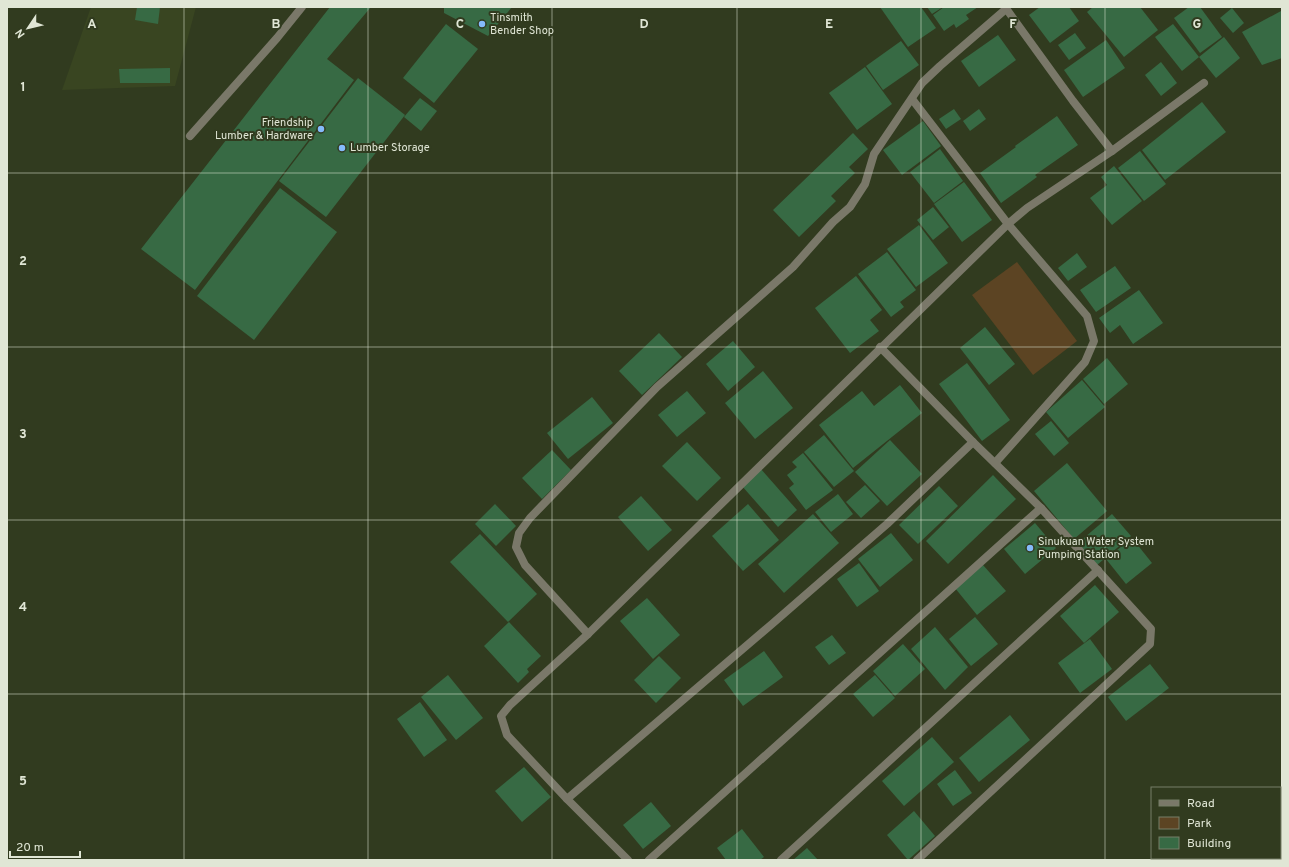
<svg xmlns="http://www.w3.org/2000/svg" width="1289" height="867" font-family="Overpass,sans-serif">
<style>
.built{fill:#394521}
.green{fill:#5c4423}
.building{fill:#376a44}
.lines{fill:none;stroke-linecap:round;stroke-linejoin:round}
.lane{stroke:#7a7869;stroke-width:8}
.street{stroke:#7a7869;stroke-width:8}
.grid{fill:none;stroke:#e0e6d5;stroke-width:1;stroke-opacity:0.55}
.poi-dot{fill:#85bbfb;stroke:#313b1f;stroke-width:1.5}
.labels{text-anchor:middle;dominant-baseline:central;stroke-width:4;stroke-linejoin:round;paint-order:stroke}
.poi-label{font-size:11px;fill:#e0e6d5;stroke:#313b1f;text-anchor:start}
.grid-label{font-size:13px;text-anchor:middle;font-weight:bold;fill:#e0e6d5;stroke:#313b1f;stroke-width:4;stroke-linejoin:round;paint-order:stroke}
</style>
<rect width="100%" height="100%" fill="#313b1f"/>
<polygon class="built" points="91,7 196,7 175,86 62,90"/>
<g class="green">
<polygon points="1017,262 1077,341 1033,375 972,295"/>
<polygon points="1282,820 1282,860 1231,860 1234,858 1280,858 1280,822"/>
</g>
<g class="building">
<polygon points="137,7 160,7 158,24 135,20"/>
<polygon points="330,7 371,7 327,59 354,80 195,290 141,249"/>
<polygon points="444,7 512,7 488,36 444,13"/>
<polygon points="880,7 921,7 936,28 908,47"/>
<polygon points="927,7 943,7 932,14"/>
<polygon points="944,7 978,7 966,15 969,19 956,28 954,24 944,31 933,15"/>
<polygon points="1040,7 1069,7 1079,21 1050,43 1029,15"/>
<polygon points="1093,7 1140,7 1158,30 1124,57 1087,12"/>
<polygon points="1189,7 1200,7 1222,37 1200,53 1174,18"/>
<polygon points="1232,8 1244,23 1233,33 1220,18"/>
<polygon points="1281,11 1282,58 1262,65 1242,32"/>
<polygon points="446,24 478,49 434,103 403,78"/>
<polygon points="1173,24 1199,57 1182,71 1155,37"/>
<polygon points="1075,33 1086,48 1069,60 1058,45"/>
<polygon points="998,35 1016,60 979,87 961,61"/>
<polygon points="1224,37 1240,58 1216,78 1199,57"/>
<polygon points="1106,40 1125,68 1083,97 1064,70"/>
<polygon points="901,41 919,65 883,90 866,66"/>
<polygon points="1161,62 1177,83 1161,96 1145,75"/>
<polygon points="865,67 892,104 857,130 829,93"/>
<polygon points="170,68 170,83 120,83 119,69"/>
<polygon points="358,78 405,115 326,217 279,181"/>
<polygon points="420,98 437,111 421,131 404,117"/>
<polygon points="1202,102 1226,132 1165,180 1142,150"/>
<polygon points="954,109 961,119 946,129 939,119"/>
<polygon points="979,109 986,119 970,131 963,121"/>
<polygon points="1057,116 1078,145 1035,175 1037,177 1001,203 980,173 1016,147 1028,164 1015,146"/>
<polygon points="923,121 941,146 902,175 883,150"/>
<polygon points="853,133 868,149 849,167 855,173 831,196 836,201 799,237 773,210"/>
<polygon points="940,149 963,181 934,203 910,172"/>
<polygon points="1140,151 1166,184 1144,201 1118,168"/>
<polygon points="1114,166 1142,201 1112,225 1090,198 1107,185 1101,177"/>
<polygon points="964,182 992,220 962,242 934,204"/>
<polygon points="280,188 337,232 254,340 197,296"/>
<polygon points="933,207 949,227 933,240 917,220"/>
<polygon points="919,225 948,263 916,287 887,249"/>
<polygon points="887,252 916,290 900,302 904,307 891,317 858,274"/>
<polygon points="1077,253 1087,267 1068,281 1058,268"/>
<polygon points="1115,266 1131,288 1096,312 1080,290"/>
<polygon points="856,276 882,310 870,320 879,331 850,353 815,308"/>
<polygon points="1139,290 1163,323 1133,344 1120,325 1110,333 1099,318"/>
<polygon points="985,327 1015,364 989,385 960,348"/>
<polygon points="659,333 682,357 642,395 619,371"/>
<polygon points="733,341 755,367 728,391 706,364"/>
<polygon points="1107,358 1128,384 1104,404 1083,379"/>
<polygon points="967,363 1010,420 982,441 939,384"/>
<polygon points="763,371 793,408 755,439 725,403"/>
<polygon points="1082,380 1105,407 1068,438 1046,412"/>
<polygon points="900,385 922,413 853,468 819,425 862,391 874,406"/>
<polygon points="687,391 706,413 677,437 658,415"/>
<polygon points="592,397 613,423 568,459 547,433"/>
<polygon points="1051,421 1069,443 1054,456 1035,434"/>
<polygon points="824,435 854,471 834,487 804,452"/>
<polygon points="890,440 922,474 887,506 855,472"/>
<polygon points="687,442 721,478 697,501 662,466"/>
<polygon points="552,450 571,470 542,499 522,478"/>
<polygon points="803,453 833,490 806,510 789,488 794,484 787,475 797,467 792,462"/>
<polygon points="1067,463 1107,511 1074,539 1034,491"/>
<polygon points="761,469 797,510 778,527 742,486"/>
<polygon points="993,475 1016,499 948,564 926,541"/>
<polygon points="865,485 880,501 861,518 846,502"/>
<polygon points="939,486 958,506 918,544 899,525"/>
<polygon points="838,494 853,514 831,532 815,512"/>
<polygon points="641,496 672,530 648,551 618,517"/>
<polygon points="495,504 516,526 496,546 475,524"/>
<polygon points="748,504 779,540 743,571 712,536"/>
<polygon points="813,514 839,543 784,593 758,564"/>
<polygon points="1112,514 1131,536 1097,565 1078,543"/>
<polygon points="1035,523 1056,548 1025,574 1004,549"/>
<polygon points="891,533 913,560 880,587 858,559"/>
<polygon points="480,534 537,594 508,622 450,562"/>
<polygon points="1132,538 1152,563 1126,584 1106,559"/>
<polygon points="859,563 879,591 857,607 837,579"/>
<polygon points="983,565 1006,591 977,615 955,588"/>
<polygon points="1095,585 1119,612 1084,643 1060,616"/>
<polygon points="647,598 680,635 653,659 620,621"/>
<polygon points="975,617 998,644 971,666 949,639"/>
<polygon points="509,622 541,656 527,669 529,672 518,683 484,646"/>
<polygon points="935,627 968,667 945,690 911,649"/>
<polygon points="832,635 846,653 829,665 815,647"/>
<polygon points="1090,639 1112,669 1080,693 1058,663"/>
<polygon points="903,644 925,669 895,696 873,671"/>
<polygon points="764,651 783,677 743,706 724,680"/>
<polygon points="659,656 681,678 656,703 634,680"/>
<polygon points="1150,664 1169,688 1126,721 1108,697"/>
<polygon points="448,675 483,718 456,740 421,697"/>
<polygon points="875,675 895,698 873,717 853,694"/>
<polygon points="420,702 447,740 424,757 397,719"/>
<polygon points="1010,715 1030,740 979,782 959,758"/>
<polygon points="932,737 954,762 904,806 882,781"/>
<polygon points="524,767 551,797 522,822 495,791"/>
<polygon points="955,770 972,793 953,806 937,784"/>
<polygon points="651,802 671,826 643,849 623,825"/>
<polygon points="914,811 935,836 908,860 887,835"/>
<polygon points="742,829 764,857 760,860 726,860 717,848"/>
<polygon points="807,848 818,860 793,860"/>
</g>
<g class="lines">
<polyline class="lane" points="190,136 277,38 302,7"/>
<g class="street">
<polyline points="1005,7 1073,101 1112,151"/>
<polyline points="912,99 1008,224 1087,316 1094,341 1085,362 995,463"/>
<polyline points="880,347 973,442 1041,508 1151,629 1150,644 917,860"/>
<polyline points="588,634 525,565 516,547 519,533 530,518 657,387 793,267 833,222 850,207 865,184 874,154 922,83 940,66 1006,9"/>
<polyline points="567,799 772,624 887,524 973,442"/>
<polyline points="628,860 567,799 507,735 501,716 510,705 588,634 1008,224 1027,208 1112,151 1204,83"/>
<polyline points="649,860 1041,508"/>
<polyline points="781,860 1098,570"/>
</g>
</g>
<path class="grid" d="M184,7V860M368,7V860M552,7V860M737,7V860M921,7V860M1105,7V860M7,173H1282M7,347H1282M7,520H1282M7,694H1282"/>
<g class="poi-dot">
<circle cx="482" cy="24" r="4"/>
<circle cx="321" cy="129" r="4"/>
<circle cx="342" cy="148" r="4"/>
<circle cx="1030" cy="548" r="4"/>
</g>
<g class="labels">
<g class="poi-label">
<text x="490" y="18">Tinsmith<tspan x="490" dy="13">Bender Shop</tspan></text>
<text x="313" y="123" text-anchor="end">Friendship<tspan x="313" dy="13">Lumber &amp; Hardware</tspan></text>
<text x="350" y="148">Lumber Storage</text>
<text x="1038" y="542">Sinukuan Water System<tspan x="1038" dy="13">Pumping Station</tspan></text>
</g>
</g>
<g class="grid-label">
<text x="92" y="28">A</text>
<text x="276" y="28">B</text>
<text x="460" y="28">C</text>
<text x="644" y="28">D</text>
<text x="829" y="28">E</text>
<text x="1013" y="28">F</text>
<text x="1197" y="28">G</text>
<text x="23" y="91">1</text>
<text x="23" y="265">2</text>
<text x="23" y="438">3</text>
<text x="23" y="611">4</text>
<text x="23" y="785">5</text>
</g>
<rect width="1289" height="867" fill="none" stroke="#e0e6d5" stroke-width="16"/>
<rect x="1151" y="787" width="130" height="72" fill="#313b1f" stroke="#777f68"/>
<rect x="1159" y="800" width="20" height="6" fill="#7a7869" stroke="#777f68"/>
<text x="1187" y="807" font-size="12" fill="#e0e6d5">Road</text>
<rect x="1159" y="817" width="20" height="12" fill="#5c4423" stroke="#777f68"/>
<text x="1187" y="827" font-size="12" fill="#e0e6d5">Park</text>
<rect x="1159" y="837" width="20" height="12" fill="#376a44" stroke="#777f68"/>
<text x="1187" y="847" font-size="12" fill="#e0e6d5">Building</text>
<g transform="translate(28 28) rotate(235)" stroke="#313b1f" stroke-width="3" paint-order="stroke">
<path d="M0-3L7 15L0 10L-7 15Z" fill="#e0e6d5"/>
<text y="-6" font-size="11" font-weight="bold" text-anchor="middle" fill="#e0e6d5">N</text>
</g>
<path d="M10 851v6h70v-6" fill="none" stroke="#e0e6d5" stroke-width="2"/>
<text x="16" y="851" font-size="12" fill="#e0e6d5" stroke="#313b1f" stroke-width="3" paint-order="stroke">20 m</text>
</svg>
